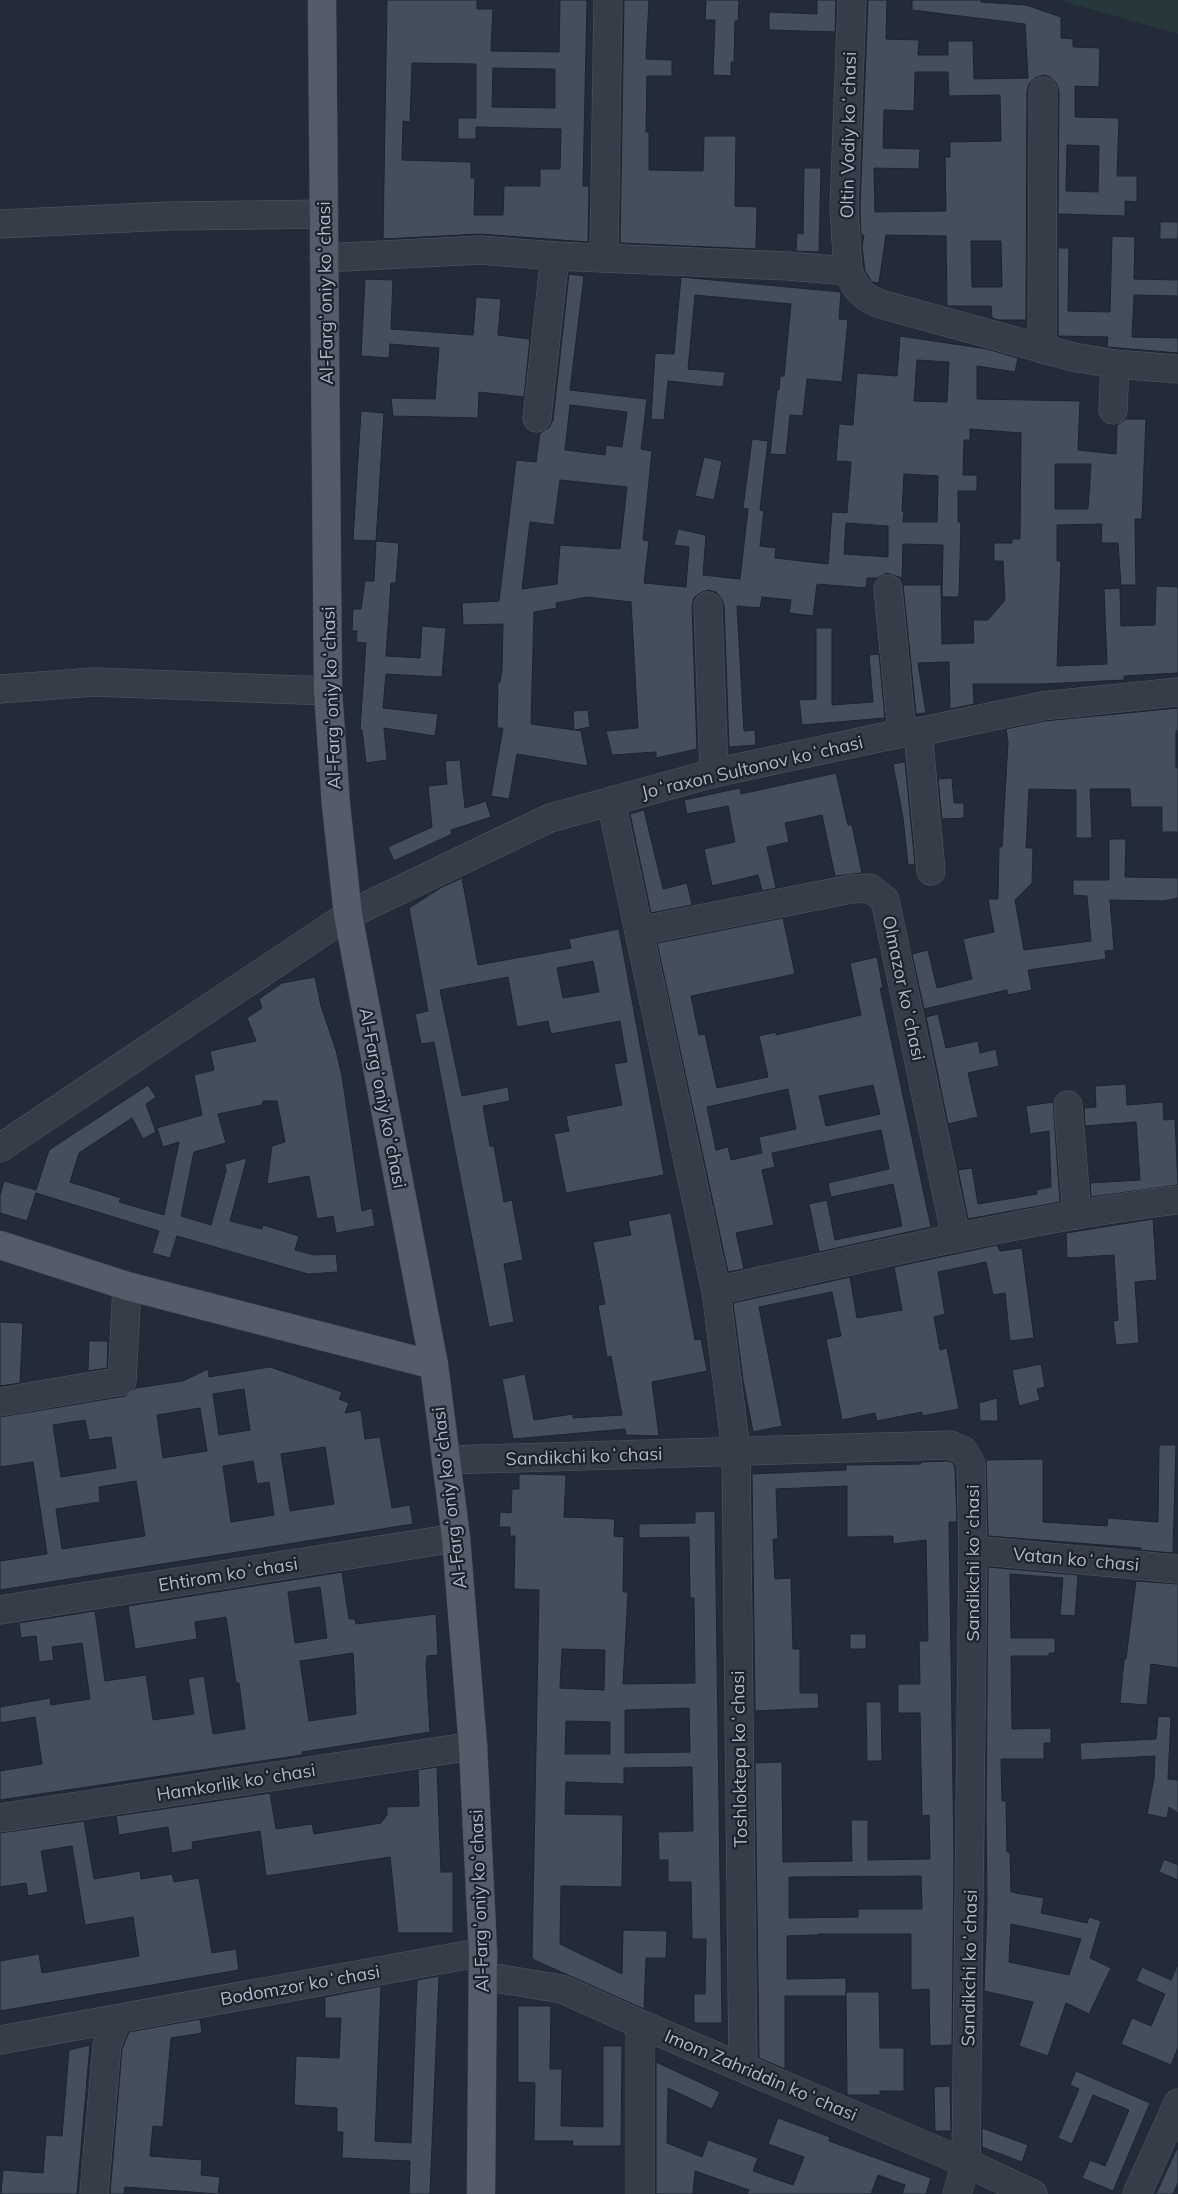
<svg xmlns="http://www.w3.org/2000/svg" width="1178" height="2194" font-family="Mulish,sans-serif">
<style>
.green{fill:#26383b}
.building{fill:#444e5d;stroke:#1d2430;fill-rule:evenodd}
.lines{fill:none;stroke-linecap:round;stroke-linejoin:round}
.minor-casing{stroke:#515864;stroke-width:29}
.major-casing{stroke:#3f4652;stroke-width:29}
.minor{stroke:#363d49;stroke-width:28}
.major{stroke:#545c69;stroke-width:28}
.labels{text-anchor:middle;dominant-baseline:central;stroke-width:4.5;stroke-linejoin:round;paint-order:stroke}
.street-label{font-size:18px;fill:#b1b8c5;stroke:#1c222e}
</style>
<rect width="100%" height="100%" fill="#232b39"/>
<polygon class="green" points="1059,0 1178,0 1178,34"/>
<g class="building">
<path d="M387,0H477V9H493L491,51L559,52L560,0H587L583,186H589L588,242L480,234L383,239ZM412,63L476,64V118H458V139H476V127L561,129L560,169H540V186H504L503,215H474L475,178H471V162L402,160L403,121L410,122ZM493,68L555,69V108L492,107Z"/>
<polygon points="624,0 649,0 646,59 672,60 672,76 647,76 646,132 649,132 649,170 703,171 704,136 736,136 735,206 757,207 756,249 620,243"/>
<polygon points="706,0 739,0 738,21 735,21 734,62 731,62 731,76 713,75 715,20 705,20"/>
<polygon points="817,0 836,0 835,32 769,30 769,12 817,14"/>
<path d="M868,0H887L886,39L919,40L918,55H948V41H973L974,79L1028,78L1025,24L912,10V0H981V2L1026,5L1061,17V38L1073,39V47L1100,48L1099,87L1075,86V117L1119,118L1117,176H1137V202L1125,201V216L1058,214L1059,91L1056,83L1050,77L1043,75L1035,78L1029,84L1027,91L1026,320H999L992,318L991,306H947L946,236L886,235L879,283L872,282L865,271L862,246L864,235H861L860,208ZM915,72H948L949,96L1000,95L1001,141L950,142V157H945L946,211L875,212L874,168L919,169L920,149L883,148L884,110L914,111ZM1067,145L1099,146L1098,192L1066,191ZM971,241H1001L1002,287H972Z"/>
<polygon points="804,168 821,168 819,252 796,251 797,233 803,234"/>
<rect x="1160" y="222" width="18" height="17"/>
<polygon points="1112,236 1135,237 1134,279 1178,280 1178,296 1134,295 1132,337 1178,338 1178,353 1107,347 1108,337 1058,336 1058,248 1069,248 1068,311 1110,312"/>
<path d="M569,274L584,276L570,390L647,399L641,449L652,451L643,540L649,541L644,583L686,587L689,547L674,545L678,529L706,535L703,575L740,579L748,509L743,508L752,439L768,441L760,510L764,511L760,546L776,548L775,558L828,564L832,512L847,513L851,462L836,461L839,424L853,425L857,373L897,376L900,336L987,349L1018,358L1015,372L977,366V399L1080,401L1078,450L1116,454L1117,425L1126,419H1146L1142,519H1135L1136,585H1121L1118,543H1101L1102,524L1057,525V561H1061L1057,666L1107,664L1104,589L1120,588L1121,626L1155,625L1156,586L1178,587V673L1124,676V680L1042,684H973L974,704L950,709L949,662L918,663L926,713L916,714L903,585H941L942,644L974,643L973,620H988L1005,600L1003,561H994V543H1012V539H1020L1021,433L970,429V440H964L963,475H977V491H958V522H961L959,597H942L943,545L903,544L902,578L887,573L877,578H867L866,588L817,584L813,616L789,613L791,600L762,597L760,608L737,606L744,731L755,730L756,745L729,747L724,605L721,598L716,592L708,590L700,593L694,598L692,607L697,749L656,758V752L612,755L606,731L638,728L631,602L587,597L556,603L557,608L534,612L531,724L574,730L573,711L588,710L590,727L575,730L581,731L588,766L517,754L509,799L491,796L503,728H497L498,682H500L502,671L503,624L463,625L462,603L499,601L516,460L536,462L540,433L549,428L553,420ZM917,360L949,362L947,402L914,401ZM570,405L627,412L622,447L606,445L605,455L565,450ZM1055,464H1091L1088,509H1055ZM904,474L938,476L937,522H903L904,511H902ZM560,480L627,487L620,549L560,545L557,584L522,589L530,522L554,525ZM846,523L888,526V557L844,554Z"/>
<polygon points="681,277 841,292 839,319 848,320 842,382 807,379 803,416 790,415 786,455 770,454 777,390 779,390 780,376 784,376 791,304 695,295 688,369 725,372 723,387 668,381 664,420 651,419 655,353 674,354"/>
<polygon points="365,279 393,280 391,329 473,335 476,297 501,299 498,335 530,339 524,397 479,392 478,418 393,416 391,398 435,399 439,348 390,344 389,358 361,356"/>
<polygon points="361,411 384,413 376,541 353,540"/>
<polygon points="704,457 722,461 714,500 695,496"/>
<polygon points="376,541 399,543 396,583 391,583 386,656 420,658 422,626 446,628 442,677 386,674 383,708 438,714 435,736 384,728 387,760 366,763 362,730 360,730 366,643 356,642 357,631 352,631 353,609 361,609 365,581 374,581"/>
<polygon points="816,628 832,628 832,705 873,702 869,655 879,654 885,718 802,725 799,700 816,699"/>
<polygon points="1178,708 1178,731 1176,731 1176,768 1178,768 1178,832 1162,832 1162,807 1131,807 1130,789 1090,789 1092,838 1076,838 1076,790 1029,789 1026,848 1033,848 1032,883 1015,900 1024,950 1091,941 1087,896 1073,895 1073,880 1109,880 1109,839 1126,839 1125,877 1178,878 1178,898 1164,901 1110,900 1114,950 1105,951 1106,959 1028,970 1032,990 1008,995 1007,990 924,1009 912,954 928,950 937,988 972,979 963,939 994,932 988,899 998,899 999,847 1002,847 1008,742 1006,729 1044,721"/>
<polygon points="460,760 465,808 486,801 491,817 451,830 452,834 394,861 388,847 432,827 428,786 447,784 445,761"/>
<polygon points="905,762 915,864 908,865 903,818 893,764"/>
<polygon points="836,773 848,825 852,825 862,873 835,876 822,815 785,823 789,842 767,847 776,888 762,891 758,875 712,886 704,849 735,842 728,806 687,814 684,800 740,788 741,794"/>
<polygon points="952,778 954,803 964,803 964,818 942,819 938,779"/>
<polygon points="644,810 663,889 687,883 692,905 651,913 630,814"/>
<path d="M462,878L478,965L571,948L569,939L619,929L664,1175L566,1193L554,1134L569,1131L566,1116L622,1105L614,1064L627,1062L620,1021L551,1034L548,1021L517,1027L508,977L440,990L462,1096L508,1087L510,1101L483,1106L490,1146H494L504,1202L512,1200L523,1260L504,1264L514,1322L489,1327L434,1042L421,1044L415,1014L428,1011L409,908L442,887ZM593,961L599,992L563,998L557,968Z"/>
<path d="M783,918L795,974L691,996L699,1035L705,1034L717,1088L768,1077L759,1036L776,1032V1035L861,1015L850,963L877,957L883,988H880L931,1227L819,1252L809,1204L827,1200L835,1240L902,1226L893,1184L831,1197L828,1183L889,1169L881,1130L772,1153L775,1167L762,1170L774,1225L736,1233L744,1269L728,1272L657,943ZM873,1085L880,1114L826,1126L819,1096ZM788,1089L796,1129L759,1137L762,1153L731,1160L728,1147L716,1150L707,1107Z"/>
<polygon points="315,977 321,1006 336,1050 342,1076 362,1211 372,1208 375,1226 336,1233 333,1216 317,1219 309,1176 267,1184 272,1146 285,1142 277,1101 263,1101 262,1105 218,1114 226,1143 194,1152 181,1216 211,1225 226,1171 225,1164 247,1158 230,1221 262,1229 263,1225 299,1236 295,1250 314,1255 336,1254 338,1272 308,1274 177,1236 170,1258 152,1253 159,1231 36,1193 27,1221 0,1213 0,1195 4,1181 36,1190 49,1150 148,1085 156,1097 146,1104 156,1132 143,1139 132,1118 79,1153 70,1182 121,1198 119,1202 164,1215 179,1142 163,1147 157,1128 202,1115 194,1075 214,1070 210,1051 256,1041 247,1018 262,1008 259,999 282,983"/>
<polygon points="938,1014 946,1048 978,1041 980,1053 996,1049 999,1066 968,1073 978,1117 948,1124 926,1017"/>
<polygon points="1126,1084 1127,1105 1163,1102 1164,1120 1175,1119 1178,1185 1091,1197 1090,1183 1140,1180 1136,1122 1085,1126 1084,1108 1096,1107 1095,1086"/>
<polygon points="1053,1102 1060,1202 968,1219 958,1170 972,1168 978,1204 1037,1194 1036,1190 1051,1187 1049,1131 1030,1134 1026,1106"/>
<polygon points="671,1213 695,1340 701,1339 707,1371 652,1382 659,1436 626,1435 625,1429 513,1439 502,1379 525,1374 534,1420 573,1414 573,1418 622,1415 611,1356 607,1357 598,1305 605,1304 593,1242 631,1235 628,1221"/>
<polygon points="1153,1219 1157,1280 1135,1282 1139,1343 1116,1345 1113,1321 1118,1320 1114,1255 1067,1258 1066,1233"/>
<polygon points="997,1245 1000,1251 1022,1248 1034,1338 1010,1341 1005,1293 993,1295 986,1262 938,1272 945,1314 934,1317 940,1350 947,1348 959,1409 922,1416 922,1412 877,1421 875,1413 842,1420 826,1339 841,1336 832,1292 759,1307 782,1426 753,1432 743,1380 733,1303 850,1277 857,1318 902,1310 894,1267"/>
<polygon points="0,1322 23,1323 20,1383 0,1386"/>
<polygon points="89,1341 108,1341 107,1368 88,1371"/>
<polygon points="1041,1364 1045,1387 1037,1389 1040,1400 1019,1406 1012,1370"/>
<path d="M270,1367L342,1392L339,1399L349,1403L345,1413L361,1410L365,1439L380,1437L392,1508L410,1505L413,1524L0,1590V1561L47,1554L33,1462L0,1467V1417L125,1396L136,1388L183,1381L208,1369L209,1377ZM244,1389L250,1430L219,1435L213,1394ZM200,1408L207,1451L163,1458L157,1415ZM85,1420L89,1440L111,1437L116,1468L61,1477L53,1425ZM325,1447L334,1504L290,1511L281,1454ZM253,1461L257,1484L269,1482L274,1515L231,1522L223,1466ZM136,1481L145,1536L62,1549L56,1509L100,1502L99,1487Z"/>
<polygon points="997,1398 998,1421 980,1421 979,1403"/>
<polygon points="1159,1445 1176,1445 1173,1553 1140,1550 1141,1548 988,1536 986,1460 1043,1459 1043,1522 1107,1526 1108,1518 1158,1522"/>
<path d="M948,1461L953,1463L955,1468L957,1522H949L954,1857L952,2045L930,2046L929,1989L911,1990V1934H818V1935L787,1936V1979L846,1978V1996H785V2069L759,2058L755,1763L782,1762L783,1862L852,1861L851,1820H868V1860L930,1859L929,1815L922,1816L920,1713H898V1684H920L919,1641H928L926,1540L893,1544V1536L847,1537V1486L776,1489L778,1539H773L775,1579L791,1578L793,1649H800V1693H818L819,1708L755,1711L752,1474L846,1470V1465L921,1464V1462ZM921,1876L922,1909H858V1917L789,1918V1877Z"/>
<path d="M519,1474L566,1475L564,1517L615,1519L614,1536L624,1537L623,1592H628L623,1684L695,1683L694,1598H690L689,1537L639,1538V1524L695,1523V1512L715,1511L722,2023H694V1994H705L706,1939H692L691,1882H668V1860H659L658,1832L693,1831L692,1767L624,1768V1784L566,1782L565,1814L623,1815L622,1887L561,1886L560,1944L622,1974L623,1930L667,1931L666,1958H646L644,2009L532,1959L539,1590L514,1589L515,1536H510V1527H499L500,1512L511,1513L512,1489H519ZM562,1649L605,1650L604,1690L560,1688ZM689,1708L690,1752L625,1753V1710ZM566,1721L610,1722V1754H565Z"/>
<path d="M988,1567L1078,1575L1075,1616L1060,1615L1063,1578L1010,1574L1011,1638H1055V1653H1049V1656H1011L1012,1729L1051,1728V1743H1044V1759H1001L1002,1801H1006L1007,1852H1010L1011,1892L1044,1898L1041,1913L1087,1923L1089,1917L1101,1921L1090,1958L1111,1968L1089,2014L1066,2003L1048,2056L1019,2046L1033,2002L984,1991L987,1903L986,1817ZM1011,1924L1081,1939L1069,1975L1009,1962Z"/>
<path d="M342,1572L349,1619H355L356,1624L436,1614L438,1655L427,1656L426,1664L430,1732L302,1752V1755L0,1800V1771L42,1764L35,1717L0,1723V1707L50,1698L51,1705L90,1699L82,1643L52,1647L54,1660L39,1662L36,1636L21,1638L19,1623L95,1611L105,1681L146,1675L153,1720L194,1714L188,1679L204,1676L213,1734L245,1729L239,1683H236L226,1617L195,1622L197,1639L135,1649L128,1606ZM320,1587L327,1638L295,1643L288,1592ZM353,1653L356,1714L309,1721L300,1661Z"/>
<polygon points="1136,1581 1178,1584 1178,1668 1151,1664 1147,1705 1120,1703 1124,1659 1126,1659"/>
<rect x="850" y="1634" width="16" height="15"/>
<polygon points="866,1702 881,1702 882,1761 867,1761"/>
<polygon points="1158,1716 1171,1717 1168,1779 1178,1780 1178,1813 1169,1807 1167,1818 1147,1814 1154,1778 1155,1756 1081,1760 1080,1743 1156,1739"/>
<polygon points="437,1767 441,1872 453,1872 453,1933 398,1933 390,1857 266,1876 260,1831 192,1842 193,1849 172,1853 168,1827 119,1835 116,1816 270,1793 276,1829 312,1824 314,1834 381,1823 387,1815 387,1807 419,1806 418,1770"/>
<polygon points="84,1821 94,1879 140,1871 141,1879 172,1874 174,1882 199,1878 212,1953 236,1949 239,1970 0,2011 0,1961 39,1954 42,1973 139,1956 133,1917 85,1925 72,1846 41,1851 48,1892 28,1896 26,1883 0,1887 0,1833"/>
<polygon points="1164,1859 1178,1865 1178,1880 1159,1872"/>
<polygon points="1178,1964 1178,2048 1171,2065 1121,2044 1132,2018 1151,2026 1165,1994 1136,1981 1142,1967 1171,1980"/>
<polygon points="439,1976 430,2194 409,2194 410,2161 342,2158 343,2132 337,2132 337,2108 294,2105 296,2056 339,2058 341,2018 325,2018 325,1997 381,1986 375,2141 411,2143 417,1980"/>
<polygon points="846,1992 879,1992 880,2048 904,2048 904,2091 880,2091 880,2095 847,2095"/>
<polygon points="518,2006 551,2006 550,2069 562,2069 561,2126 603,2127 603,2046 622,2046 621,2146 572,2146 573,2141 534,2141 535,2083 518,2082"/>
<polygon points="200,2019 202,2033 171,2038 163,2127 153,2126 150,2156 202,2160 201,2175 220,2177 218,2194 125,2187 124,2194 110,2194 122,2049 129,2032"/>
<polygon points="90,2045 77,2194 1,2194 3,2170 43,2173 46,2135 62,2136 69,2050"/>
<polygon points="656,2062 720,2092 712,2109 668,2088 667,2143 702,2157 708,2140 758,2158 753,2171 793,2185 804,2157 768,2144 778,2118 830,2137 829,2141 931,2178 926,2194 902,2194 905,2185 878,2175 871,2194 747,2194 749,2190 695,2171 693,2194 656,2194"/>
<polygon points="1076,2071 1150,2103 1113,2191 1082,2178 1090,2160 1105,2166 1129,2110 1093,2095 1072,2144 1058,2138 1079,2089 1070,2085"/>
<polygon points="950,2086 951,2131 935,2131 934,2087"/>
<polygon points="982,2128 1028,2145 1022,2162 982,2147"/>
<polygon points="1178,2146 1178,2183 1173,2194 1156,2194"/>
</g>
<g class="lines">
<defs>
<g id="minor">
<polyline points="0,224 169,216 324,214"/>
<polyline points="604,257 608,0"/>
<path d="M324,258L481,250L555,256L788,266L848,271C856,290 864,299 884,305L1073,357L1115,364L1178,369"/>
<polyline points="848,271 844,208 852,0"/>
<polyline points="1042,349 1043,91"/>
<polyline points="1113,410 1115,364"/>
<polyline points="537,418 555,256"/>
<polyline points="888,589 902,733"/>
<polyline points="708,606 714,773"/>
<polyline points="0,689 94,682 328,691"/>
<polyline points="918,732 931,871"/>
<polyline points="611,801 716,1291 736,1451 743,2066"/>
<polyline points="639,931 851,889 870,888 885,900 956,1238"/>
<polyline points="1068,1105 1077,1215"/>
<polyline points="0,1148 348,915 550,818 714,773 902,733 918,732 1042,706 1178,692"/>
<path d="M716,1291C869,1257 1022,1219 1178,1200"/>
<polyline points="0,1402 122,1381 127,1286"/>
<polyline points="446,1460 950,1445 964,1451 971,1464 973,1550 966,2163 957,2194"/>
<polyline points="973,1550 1178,1569"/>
<polyline points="0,1610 456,1538"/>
<polyline points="0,1818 473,1746"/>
<polyline points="483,1976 562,1989 640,2024 966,2163 1033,2194"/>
<polyline points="0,2040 483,1952"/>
<polyline points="94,2194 107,2045 117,2019"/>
<polyline points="640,2194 640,2024"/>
<polyline points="1137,2194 1178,2103"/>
</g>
<g id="major">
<polyline points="322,0 328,691 336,805 348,915 434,1365 456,1538 473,1746 483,1952 481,2194"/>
<polyline points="0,1245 127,1286 434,1365"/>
</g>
</defs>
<use href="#minor" class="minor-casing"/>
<use href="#major" class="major-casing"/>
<use href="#minor" class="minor"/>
<use href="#major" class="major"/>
</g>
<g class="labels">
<g class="street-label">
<text transform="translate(848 135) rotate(-89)">Oltin Vodiy koʻchasi</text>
<text transform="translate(325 293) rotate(-91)">Al-Fargʻoniy koʻchasi</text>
<text transform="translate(331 698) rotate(-92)">Al-Fargʻoniy koʻchasi</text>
<text transform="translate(752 767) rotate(-13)">Joʻraxon Sultonov koʻchasi</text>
<text transform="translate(904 988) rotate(78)">Olmazor koʻchasi</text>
<text transform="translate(383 1098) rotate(79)">Al-Fargʻoniy koʻchasi</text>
<text transform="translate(584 1456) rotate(-2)">Sandikchi koʻchasi</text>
<text transform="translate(449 1498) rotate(-97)">Al-Fargʻoniy koʻchasi</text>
<text transform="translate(1076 1559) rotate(5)">Vatan koʻchasi</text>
<text transform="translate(972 1563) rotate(-90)">Sandikchi koʻchasi</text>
<text transform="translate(228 1574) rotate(-9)">Ehtirom koʻchasi</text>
<text transform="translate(739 1759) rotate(-91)">Toshloktepa koʻchasi</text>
<text transform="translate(236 1782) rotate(-9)">Hamkorlik koʻchasi</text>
<text transform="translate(479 1901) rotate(-92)">Al-Fargʻoniy koʻchasi</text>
<text transform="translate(969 1968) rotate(-89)">Sandikchi koʻchasi</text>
<text transform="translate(300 1985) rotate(-10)">Bodomzor koʻchasi</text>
<text transform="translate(761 2075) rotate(23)">Imom Zahriddin koʻchasi</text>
</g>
</g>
</svg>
